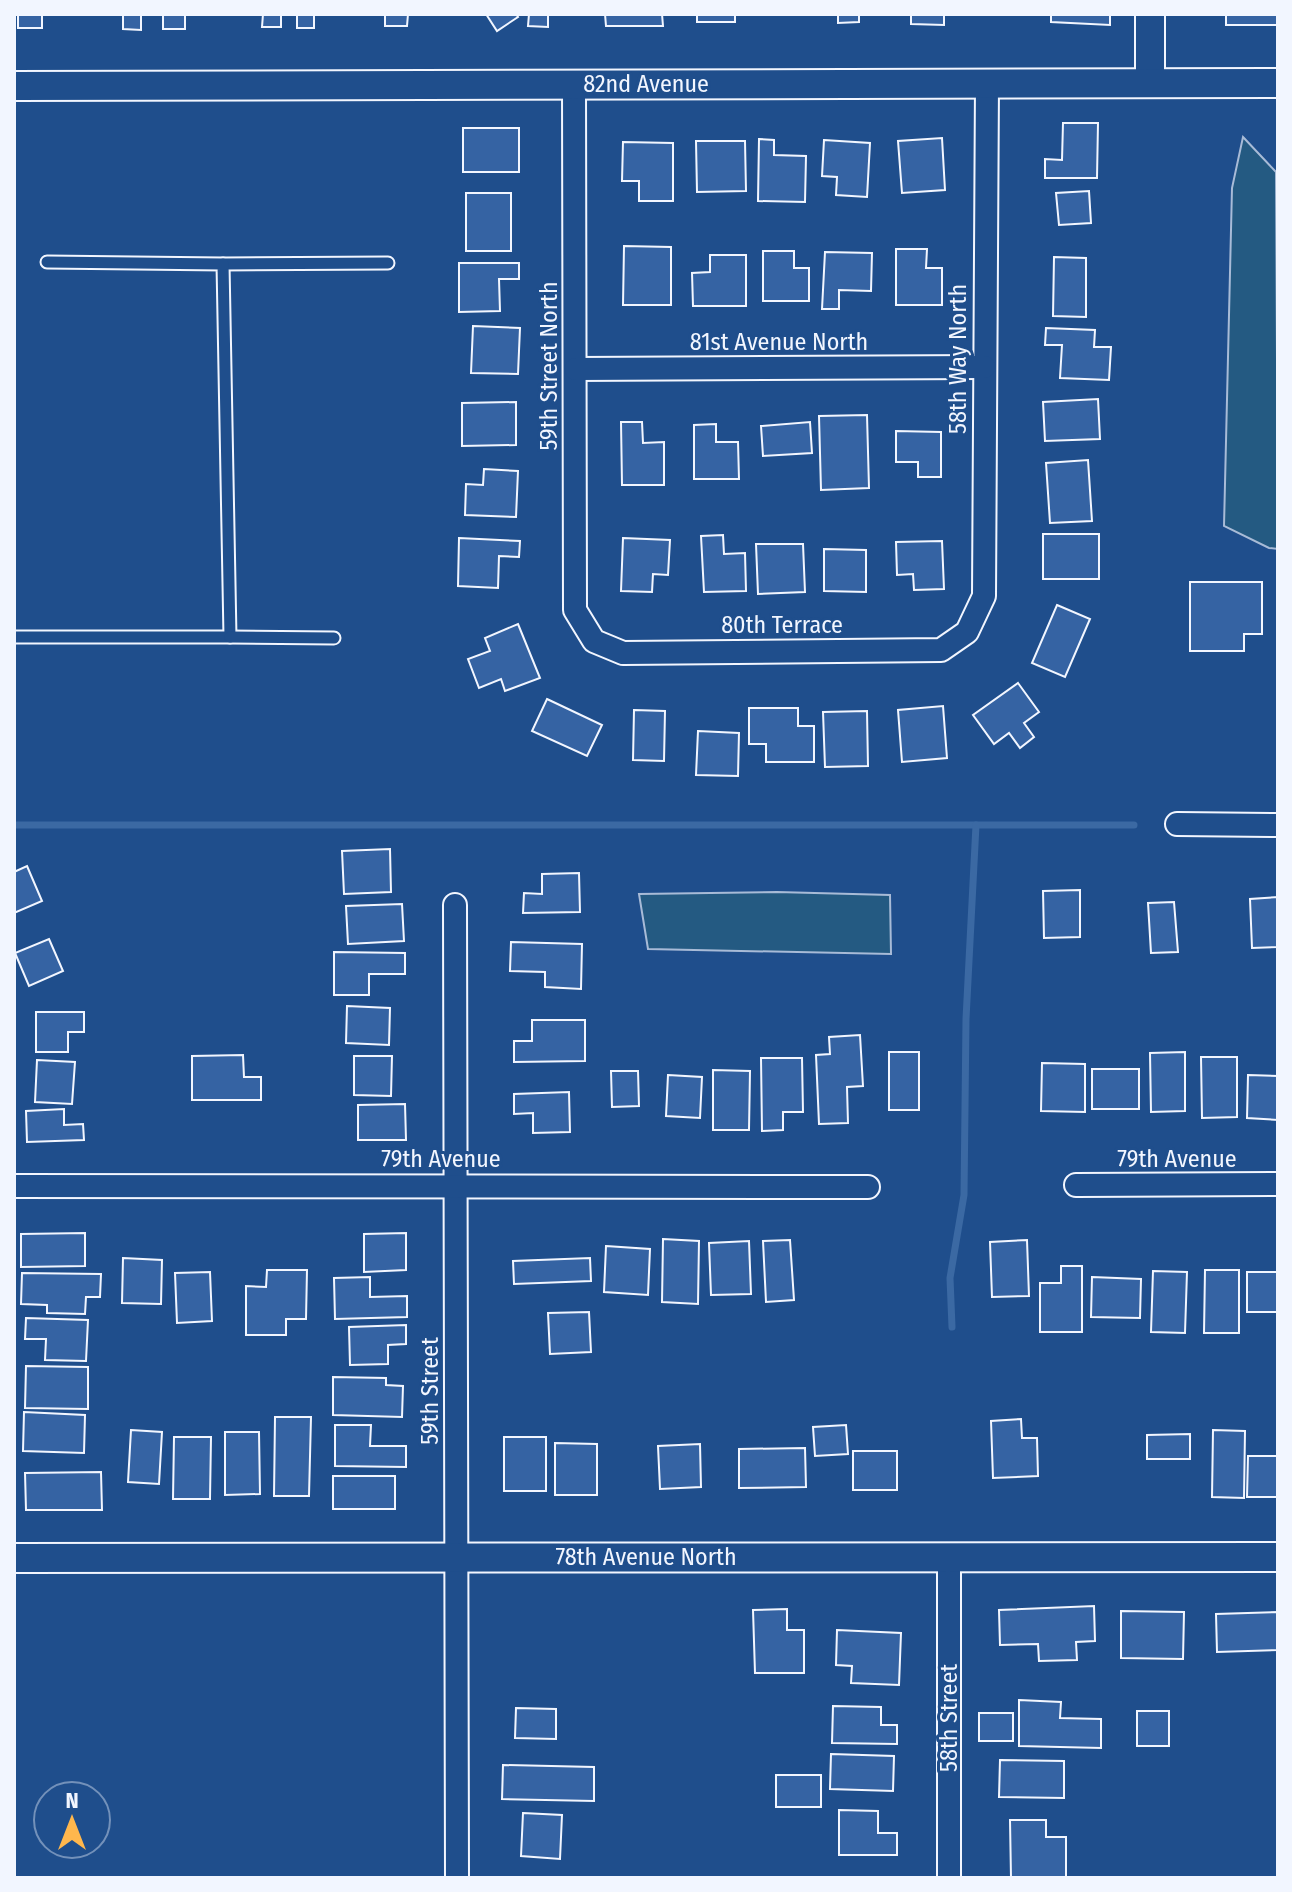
<svg xmlns="http://www.w3.org/2000/svg" width="1292" height="1892" font-family="'Fira Sans Condensed',sans-serif">
<style>
.green{fill:#245a82;stroke:#a8bbd7;stroke-width:2}
.lines{fill:none;stroke-linecap:round;stroke-linejoin:round}
.stream{stroke:#3b69a3;stroke-width:7}
.building{fill:#3563a3;stroke:#f2f6ff;stroke-width:2}
.service-casing{stroke:#f2f6ff;stroke-width:15}
.minor-casing{stroke:#f2f6ff;stroke-width:26}
.tertiary-casing{stroke:#f2f6ff;stroke-width:32}
.service{stroke:#1f4e8c;stroke-width:11}
.minor{stroke:#1f4e8c;stroke-width:22}
.tertiary{stroke:#1f4e8c;stroke-width:28}
.labels{text-anchor:middle;dominant-baseline:central;stroke-width:6;stroke-linejoin:round;paint-order:stroke}
.street-label{font-size:24px;fill:#f2f6ff;stroke:#1f4e8c}
</style>
<rect width="100%" height="100%" fill="#1f4e8c"/>
<g class="green">
<polygon points="1243,137 1276,172 1278,549 1269,548 1224,526 1232,188"/>
<polygon points="777,892 890,895 891,954 648,949 639,894"/>
</g>
<g class="lines">
<g class="stream">
<polyline points="14,825 1134,825"/>
<polyline points="952,1327 950,1278 964,1195 966,1019 976,825"/>
</g>
</g>
<g class="building">
<rect x="18" y="14" width="24" height="14"/>
<polygon points="123,14 141,14 141,30 123,29"/>
<rect x="163" y="14" width="22" height="15"/>
<polygon points="263,14 281,14 281,27 262,27"/>
<rect x="297" y="14" width="17" height="14"/>
<polygon points="385,14 408,14 407,26 385,26"/>
<polygon points="486,14 516,14 518,17 497,31"/>
<polygon points="529,14 548,14 548,27 528,26"/>
<polygon points="605,14 662,14 663,26 606,26"/>
<rect x="697" y="14" width="38" height="8"/>
<polygon points="838,14 859,14 859,22 838,23"/>
<polygon points="911,14 944,14 944,25 911,24"/>
<polygon points="1051,14 1110,14 1110,25 1051,22"/>
<rect x="1226" y="14" width="52" height="11"/>
<polygon points="1063,123 1098,123 1097,178 1045,178 1045,159 1062,160"/>
<rect x="463" y="128" width="56" height="44"/>
<polygon points="942,138 945,190 902,193 898,141"/>
<polygon points="759,139 774,140 774,155 806,156 805,202 758,201"/>
<polygon points="824,140 870,143 867,197 836,195 837,177 822,176"/>
<polygon points="696,141 745,141 746,191 697,192"/>
<polygon points="623,142 673,143 673,201 639,201 639,181 622,181"/>
<polygon points="1089,191 1091,223 1059,225 1056,193"/>
<rect x="466" y="193" width="45" height="58"/>
<polygon points="624,246 671,247 671,305 623,305"/>
<polygon points="896,249 927,249 926,268 942,268 942,305 896,305"/>
<polygon points="763,251 794,251 794,268 809,268 809,301 763,301"/>
<polygon points="825,252 872,253 871,291 839,290 839,309 822,309"/>
<polygon points="710,255 746,255 746,306 693,306 692,273 710,272"/>
<polygon points="1054,257 1086,258 1086,317 1053,316"/>
<polygon points="459,263 519,263 519,279 499,279 500,311 459,312"/>
<polygon points="473,326 520,328 518,374 471,373"/>
<polygon points="1046,328 1095,330 1094,347 1111,347 1109,380 1060,378 1062,345 1045,345"/>
<polygon points="1098,399 1100,439 1045,441 1043,402"/>
<polygon points="516,402 516,445 462,446 462,403"/>
<polygon points="867,415 869,488 821,490 819,416"/>
<polygon points="621,422 642,422 643,443 664,442 664,485 622,485"/>
<polygon points="810,422 812,453 763,456 761,426"/>
<polygon points="716,424 716,442 738,442 739,479 694,479 694,425"/>
<polygon points="896,431 941,432 941,477 918,477 918,462 896,462"/>
<polygon points="1088,460 1092,521 1050,523 1046,463"/>
<polygon points="484,469 518,471 516,517 465,515 466,484 483,485"/>
<rect x="1043" y="534" width="56" height="45"/>
<polygon points="723,535 724,554 745,553 746,591 704,592 701,536"/>
<polygon points="459,538 520,541 519,557 499,556 498,588 458,586"/>
<polygon points="623,538 670,540 668,575 653,574 652,592 621,591"/>
<polygon points="942,541 944,589 914,590 913,574 897,575 896,542"/>
<polygon points="756,544 803,544 805,592 758,594"/>
<polygon points="824,549 866,550 866,592 824,591"/>
<polygon points="1190,582 1262,582 1262,634 1244,634 1244,651 1190,651"/>
<polygon points="1057,605 1090,619 1065,677 1032,663"/>
<polygon points="518,624 540,678 505,691 501,679 479,688 468,659 490,651 485,638"/>
<polygon points="1018,683 1039,712 1024,723 1034,737 1020,748 1009,733 994,744 973,715"/>
<polygon points="547,699 602,725 587,756 532,731"/>
<polygon points="943,706 947,758 902,762 898,710"/>
<polygon points="749,708 798,708 798,726 814,726 814,762 766,762 766,744 749,744"/>
<polygon points="634,710 665,711 664,761 633,760"/>
<polygon points="867,711 868,766 825,767 823,712"/>
<polygon points="698,731 739,733 738,776 696,775"/>
<polygon points="390,849 391,892 344,894 342,851"/>
<polygon points="27,866 42,901 14,913 14,872"/>
<polygon points="579,873 580,912 523,913 524,893 542,894 542,874"/>
<polygon points="1080,890 1080,937 1044,938 1043,891"/>
<polygon points="1278,897 1278,947 1252,948 1250,899"/>
<polygon points="1174,902 1178,952 1151,953 1148,903"/>
<polygon points="402,904 404,941 348,944 346,906"/>
<polygon points="49,939 63,971 29,986 15,953"/>
<polygon points="511,942 582,944 581,989 545,987 545,972 510,971"/>
<polygon points="334,952 405,953 405,974 369,974 369,995 334,995"/>
<polygon points="347,1006 390,1008 389,1045 346,1043"/>
<polygon points="36,1012 84,1012 84,1032 68,1032 68,1052 36,1052"/>
<polygon points="532,1020 585,1020 585,1061 514,1062 514,1041 532,1041"/>
<polygon points="860,1035 863,1086 847,1087 848,1123 819,1124 816,1055 830,1054 829,1037"/>
<rect x="889" y="1052" width="30" height="58"/>
<polygon points="1185,1052 1185,1111 1151,1112 1150,1053"/>
<polygon points="243,1055 244,1077 261,1077 261,1100 192,1100 192,1056"/>
<polygon points="354,1056 392,1056 391,1096 354,1095"/>
<polygon points="1201,1057 1237,1057 1237,1117 1202,1118"/>
<polygon points="761,1058 802,1058 803,1112 783,1112 783,1130 762,1131"/>
<polygon points="37,1060 75,1062 72,1104 35,1102"/>
<polygon points="1042,1063 1085,1064 1085,1112 1041,1111"/>
<rect x="1092" y="1069" width="47" height="40"/>
<polygon points="713,1070 750,1071 749,1130 713,1130"/>
<polygon points="611,1071 638,1071 639,1106 612,1107"/>
<polygon points="668,1075 702,1077 700,1118 666,1116"/>
<polygon points="1248,1075 1278,1076 1278,1120 1247,1118"/>
<polygon points="569,1092 570,1132 533,1133 533,1113 514,1114 514,1094"/>
<polygon points="405,1104 406,1140 358,1140 358,1105"/>
<polygon points="64,1109 64,1125 83,1124 84,1140 27,1142 26,1111"/>
<polygon points="85,1233 85,1266 21,1267 21,1234"/>
<polygon points="406,1233 406,1270 364,1272 364,1234"/>
<polygon points="663,1239 699,1241 698,1304 662,1302"/>
<polygon points="790,1240 794,1300 766,1302 763,1241"/>
<polygon points="1027,1240 1029,1296 992,1297 990,1242"/>
<polygon points="749,1241 751,1294 711,1295 709,1243"/>
<polygon points="606,1246 650,1249 648,1295 604,1292"/>
<polygon points="123,1258 162,1260 161,1304 122,1303"/>
<polygon points="590,1258 591,1281 514,1284 513,1261"/>
<polygon points="1061,1266 1082,1266 1082,1332 1040,1332 1040,1283 1061,1283"/>
<polygon points="267,1270 307,1270 306,1319 286,1319 286,1335 246,1335 246,1286 266,1287"/>
<polygon points="1205,1270 1239,1270 1239,1333 1204,1333"/>
<polygon points="1153,1271 1187,1272 1185,1333 1151,1332"/>
<polygon points="210,1272 212,1321 177,1323 175,1273"/>
<rect x="1247" y="1272" width="31" height="40"/>
<polygon points="22,1273 101,1274 100,1297 86,1297 85,1314 47,1313 47,1305 21,1304"/>
<polygon points="370,1277 370,1297 407,1296 407,1317 335,1319 334,1278"/>
<polygon points="1092,1277 1141,1279 1140,1318 1091,1317"/>
<polygon points="589,1312 591,1352 550,1354 548,1313"/>
<polygon points="26,1318 88,1320 86,1361 45,1360 46,1339 25,1339"/>
<polygon points="406,1325 406,1344 388,1345 388,1364 350,1365 349,1327"/>
<polygon points="26,1366 88,1367 88,1409 25,1408"/>
<polygon points="333,1377 386,1378 386,1385 403,1386 402,1417 333,1415"/>
<polygon points="24,1412 85,1415 84,1453 23,1451"/>
<polygon points="275,1417 311,1417 309,1496 274,1496"/>
<polygon points="1021,1419 1022,1438 1037,1438 1038,1476 993,1478 991,1421"/>
<polygon points="335,1425 371,1425 370,1446 406,1446 406,1467 335,1466"/>
<polygon points="846,1425 848,1454 815,1456 813,1427"/>
<polygon points="131,1430 162,1432 159,1484 128,1482"/>
<polygon points="1213,1430 1245,1431 1244,1498 1212,1497"/>
<polygon points="225,1432 259,1432 260,1494 225,1495"/>
<polygon points="1190,1434 1190,1459 1147,1459 1147,1435"/>
<polygon points="174,1437 211,1437 210,1499 173,1499"/>
<rect x="504" y="1437" width="42" height="54"/>
<polygon points="555,1443 597,1444 597,1495 555,1495"/>
<polygon points="700,1444 701,1487 660,1489 658,1446"/>
<polygon points="805,1448 806,1487 739,1488 739,1449"/>
<rect x="853" y="1451" width="44" height="39"/>
<polygon points="1248,1456 1278,1456 1278,1497 1247,1497"/>
<polygon points="101,1472 102,1510 26,1510 25,1473"/>
<rect x="333" y="1476" width="62" height="33"/>
<polygon points="1094,1606 1095,1641 1076,1642 1077,1660 1039,1661 1038,1644 1000,1645 999,1610"/>
<polygon points="787,1609 787,1630 804,1630 804,1673 755,1673 753,1610"/>
<polygon points="1121,1611 1184,1612 1183,1659 1121,1658"/>
<polygon points="1277,1612 1278,1650 1217,1652 1216,1614"/>
<polygon points="837,1630 901,1633 899,1685 851,1683 852,1666 836,1665"/>
<polygon points="1019,1700 1061,1702 1060,1718 1101,1719 1101,1748 1019,1746"/>
<polygon points="833,1706 881,1707 881,1725 897,1725 897,1744 832,1743"/>
<polygon points="516,1708 556,1709 556,1739 515,1738"/>
<rect x="1137" y="1711" width="32" height="35"/>
<rect x="979" y="1713" width="34" height="28"/>
<polygon points="831,1754 894,1756 893,1791 830,1789"/>
<polygon points="1000,1760 1064,1761 1064,1798 999,1797"/>
<polygon points="503,1765 594,1767 594,1801 502,1799"/>
<rect x="776" y="1775" width="45" height="32"/>
<polygon points="839,1810 878,1811 878,1833 897,1833 897,1855 839,1855"/>
<polygon points="523,1813 562,1815 560,1859 521,1856"/>
<polygon points="1010,1820 1046,1820 1046,1837 1066,1837 1066,1878 1011,1878"/>
</g>
<g class="lines">
<defs>
<g id="service">
<polyline points="223,264 388,263"/>
<polyline points="14,637 230,637 223,264 47,262"/>
<polyline points="230,637 334,638"/>
</g>
<g id="minor">
<polyline points="574,84 575,610 594,641 623,653 941,650 967,632 984,596 987,83"/>
<polyline points="576,369 984,367"/>
<polyline points="1177,824 1278,825"/>
<polyline points="455,905 457,1878"/>
<polyline points="1076,1185 1278,1184"/>
<polyline points="14,1186 868,1187"/>
<polyline points="949,1558 949,1878"/>
</g>
<g id="tertiary">
<polyline points="1150,83 1150,14"/>
<polyline points="14,86 1278,83"/>
<polyline points="14,1558 1278,1557"/>
</g>
</defs>
<use href="#service" class="service-casing"/>
<use href="#minor" class="minor-casing"/>
<use href="#tertiary" class="tertiary-casing"/>
<use href="#service" class="service"/>
<use href="#minor" class="minor"/>
<use href="#tertiary" class="tertiary"/>
</g>
<g class="labels">
<g class="street-label">
<text x="646" y="84">82nd Avenue</text>
<text x="779" y="342">81st Avenue North</text>
<text transform="translate(958 359) rotate(-90)">58th Way North</text>
<text transform="translate(549 366) rotate(-90)">59th Street North</text>
<text x="782" y="625">80th Terrace</text>
<text x="441" y="1159">79th Avenue</text>
<text x="1177" y="1159">79th Avenue</text>
<text transform="translate(430 1391) rotate(-90)">59th Street</text>
<text x="646" y="1557">78th Avenue North</text>
<text transform="translate(949 1718) rotate(-90)">58th Street</text>
</g>
</g>
<rect width="1292" height="1892" fill="none" stroke="#f2f6ff" stroke-width="32"/>
<g transform="translate(72 1820)"><circle r="38" fill="#1f4e8c" stroke="#7391ba" stroke-width="2"/>
<path d="M0-6L14 30L0 20L-14 30Z" fill="#ffb74d"/>
<text y="-12" font-size="22" font-weight="bold" text-anchor="middle" fill="#f2f6ff">N</text>
</g>
</svg>
